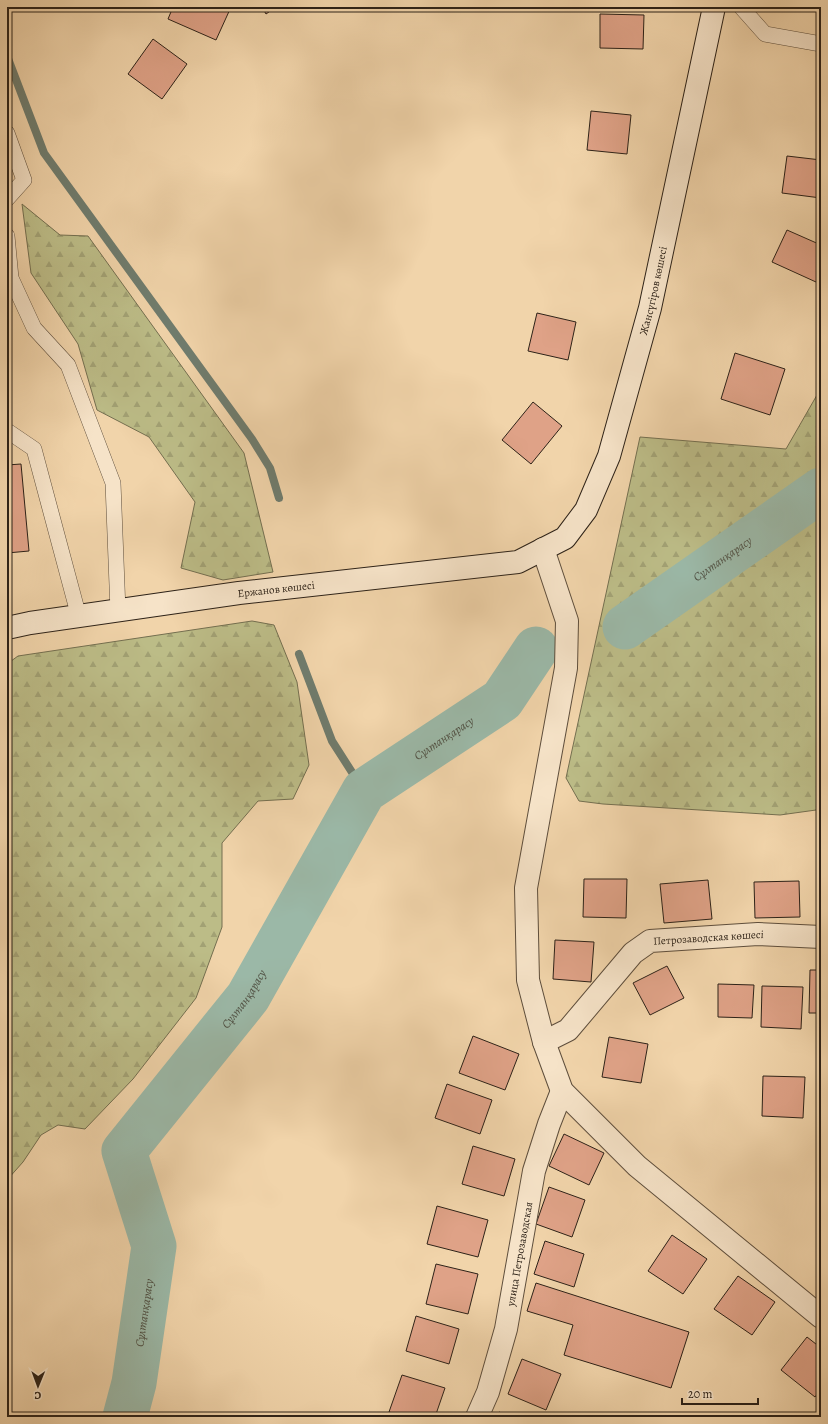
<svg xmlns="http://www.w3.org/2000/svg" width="828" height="1424" font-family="Alegreya,serif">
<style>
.forest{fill:url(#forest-firs);stroke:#746f50}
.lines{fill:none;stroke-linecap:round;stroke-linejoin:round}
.stream{stroke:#6f7c6e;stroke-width:8}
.river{stroke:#9bb8a7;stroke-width:45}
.building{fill:#dfa287;stroke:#2d2218}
.lane-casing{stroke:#5e4e3c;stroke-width:16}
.street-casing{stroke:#5e4e3c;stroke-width:24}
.secondary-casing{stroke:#2d2218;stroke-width:24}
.lane{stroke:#f6e3c8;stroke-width:15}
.street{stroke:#f6e3c8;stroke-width:22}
.secondary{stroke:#f6e3c8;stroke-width:22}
.labels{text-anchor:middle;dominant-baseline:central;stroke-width:3;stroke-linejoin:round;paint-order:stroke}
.street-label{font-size:11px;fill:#2d2218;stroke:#f6e3c8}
.water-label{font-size:12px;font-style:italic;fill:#4e4f43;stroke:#f6e3c8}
</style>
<defs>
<pattern id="forest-firs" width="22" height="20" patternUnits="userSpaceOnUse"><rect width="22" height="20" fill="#bcbc87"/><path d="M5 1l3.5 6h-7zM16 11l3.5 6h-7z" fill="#a2a174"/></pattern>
</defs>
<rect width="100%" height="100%" fill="#f1d4aa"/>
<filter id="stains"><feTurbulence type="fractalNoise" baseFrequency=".005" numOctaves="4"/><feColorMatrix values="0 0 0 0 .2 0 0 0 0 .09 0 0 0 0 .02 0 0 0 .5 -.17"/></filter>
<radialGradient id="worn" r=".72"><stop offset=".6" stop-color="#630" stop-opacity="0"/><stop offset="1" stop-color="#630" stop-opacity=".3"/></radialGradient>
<g class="forest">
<polygon points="22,204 60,235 88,236 244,453 273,572 223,580 181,568 195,502 149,437 97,410 78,344 31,273"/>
<polygon points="821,388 821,803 816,810 780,815 603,804 579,801 566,778 640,437 786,449"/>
<polygon points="252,621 274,625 297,682 309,765 293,799 258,801 222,843 222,927 196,998 133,1079 85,1129 58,1125 41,1135 23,1162 7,1180 7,933 8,932 7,931 7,664 18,656"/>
</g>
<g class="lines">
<g class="stream">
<polyline points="7,56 44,153 252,439 270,468 279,498"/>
<polyline points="299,654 332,741 364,791"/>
</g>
<g class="river">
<path id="s1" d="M625,627L821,490"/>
<path id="s2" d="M125,1417L134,1383L154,1246L124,1151L248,997L364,791L502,700L536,649"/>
</g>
</g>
<g class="building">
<polygon points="173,7 231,7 216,40 168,19"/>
<polygon points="262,7 276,7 266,14"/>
<polygon points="600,14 644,15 643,49 600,48"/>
<polygon points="153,39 187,64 162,99 128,74"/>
<polygon points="591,111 631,115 627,154 587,150"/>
<polygon points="787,156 821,160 821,198 782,193"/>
<polygon points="787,230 821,245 821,272 816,282 772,262"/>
<polygon points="537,313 576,322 568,360 528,351"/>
<polygon points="735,353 785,369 770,415 721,399"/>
<polygon points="533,402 562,426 531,464 502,440"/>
<polygon points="21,464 29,551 7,553 7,465"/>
<polygon points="584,879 627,879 626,918 583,917"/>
<polygon points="708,880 712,919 664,923 660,884"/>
<polygon points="799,881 800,917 755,918 754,882"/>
<polygon points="555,940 594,942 591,982 553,979"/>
<polygon points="667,966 684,998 650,1015 633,983"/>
<polygon points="810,970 821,970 821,1013 809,1013"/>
<polygon points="718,984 754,985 752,1018 718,1017"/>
<polygon points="762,986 803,987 801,1029 761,1027"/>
<polygon points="473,1036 519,1054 505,1090 459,1073"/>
<polygon points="609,1037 648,1044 641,1083 602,1077"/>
<polygon points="763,1076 805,1077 803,1118 762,1116"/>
<polygon points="447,1084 492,1100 480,1134 435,1118"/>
<polygon points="564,1134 604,1153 589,1185 549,1166"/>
<polygon points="473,1146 515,1159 504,1196 462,1184"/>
<polygon points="549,1187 585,1200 572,1237 536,1224"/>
<polygon points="437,1206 488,1220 478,1257 427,1244"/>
<polygon points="672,1235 707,1259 683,1294 648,1271"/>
<polygon points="545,1241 584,1254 574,1287 534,1274"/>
<polygon points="436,1264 478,1274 468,1314 426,1304"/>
<polygon points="738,1276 775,1302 752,1335 714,1309"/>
<polygon points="536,1283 689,1332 671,1388 564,1355 573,1325 527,1311"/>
<polygon points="416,1316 459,1329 449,1364 406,1351"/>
<polygon points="807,1337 821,1348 821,1389 815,1397 781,1370"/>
<polygon points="522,1359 561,1374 546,1410 508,1394"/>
<polygon points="402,1375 445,1388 435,1417 408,1417 389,1412"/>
<polygon points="499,1412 513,1417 498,1417"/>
</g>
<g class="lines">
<defs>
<g id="lane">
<polyline points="741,7 765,34 821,44"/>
<polyline points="7,133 24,180 7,199"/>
<polyline points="7,236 11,278 34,328 68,365 113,483 118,611"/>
<polyline points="7,433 9,432 34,449 79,617"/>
</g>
<g id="street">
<polyline points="543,549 567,621 566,668 526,888 528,980 544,1042 562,1091 637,1166 821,1317"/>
<path id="s3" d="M544,1042L568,1030L633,953L650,941L758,934L821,937"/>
<path id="s4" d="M477,1417L488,1392L506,1329L534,1171L549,1124L562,1091"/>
</g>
<g id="secondary">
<path id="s5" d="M7,628L30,623L239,593L518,562L565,538L586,510L609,456L650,308L714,7"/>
</g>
</defs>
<use href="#lane" class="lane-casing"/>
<use href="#street" class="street-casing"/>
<use href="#secondary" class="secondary-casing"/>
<use href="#lane" class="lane"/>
<use href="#street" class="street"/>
<use href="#secondary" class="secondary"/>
</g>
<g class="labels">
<g class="street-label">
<text stroke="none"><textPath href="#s5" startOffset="833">Жансүгіров көшесі</textPath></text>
<text stroke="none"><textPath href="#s5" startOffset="272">Ержанов көшесі</textPath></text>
<text stroke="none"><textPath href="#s3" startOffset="207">Петрозаводская көшесі</textPath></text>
<text stroke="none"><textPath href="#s4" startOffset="169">улица Петрозаводская</textPath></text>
</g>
<g class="water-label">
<text stroke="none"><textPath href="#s1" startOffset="119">Сұлтанқарасу</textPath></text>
<text stroke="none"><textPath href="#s2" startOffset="803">Сұлтанқарасу</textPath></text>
<text stroke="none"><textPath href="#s2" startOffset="467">Сұлтанқарасу</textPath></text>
<text stroke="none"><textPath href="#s2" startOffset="106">Сұлтанқарасу</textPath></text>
</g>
</g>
<rect width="828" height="1424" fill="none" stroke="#f1d4aa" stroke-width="24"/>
<rect x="8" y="8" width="812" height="1408" fill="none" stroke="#2d2218" stroke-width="2"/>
<rect x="12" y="12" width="804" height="1400" fill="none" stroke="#2d2218"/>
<g transform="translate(38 1386) rotate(181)" stroke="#f6e3c8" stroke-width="3" paint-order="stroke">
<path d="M0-3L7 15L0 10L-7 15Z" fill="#2d2218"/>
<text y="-6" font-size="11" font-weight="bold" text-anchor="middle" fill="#2d2218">С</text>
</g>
<path d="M682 1398v6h76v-6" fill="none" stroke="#2d2218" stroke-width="2"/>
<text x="688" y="1398" font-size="12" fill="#2d2218" stroke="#f6e3c8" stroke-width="3" paint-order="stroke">20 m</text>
<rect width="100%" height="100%" filter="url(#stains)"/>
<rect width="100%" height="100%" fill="url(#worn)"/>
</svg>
